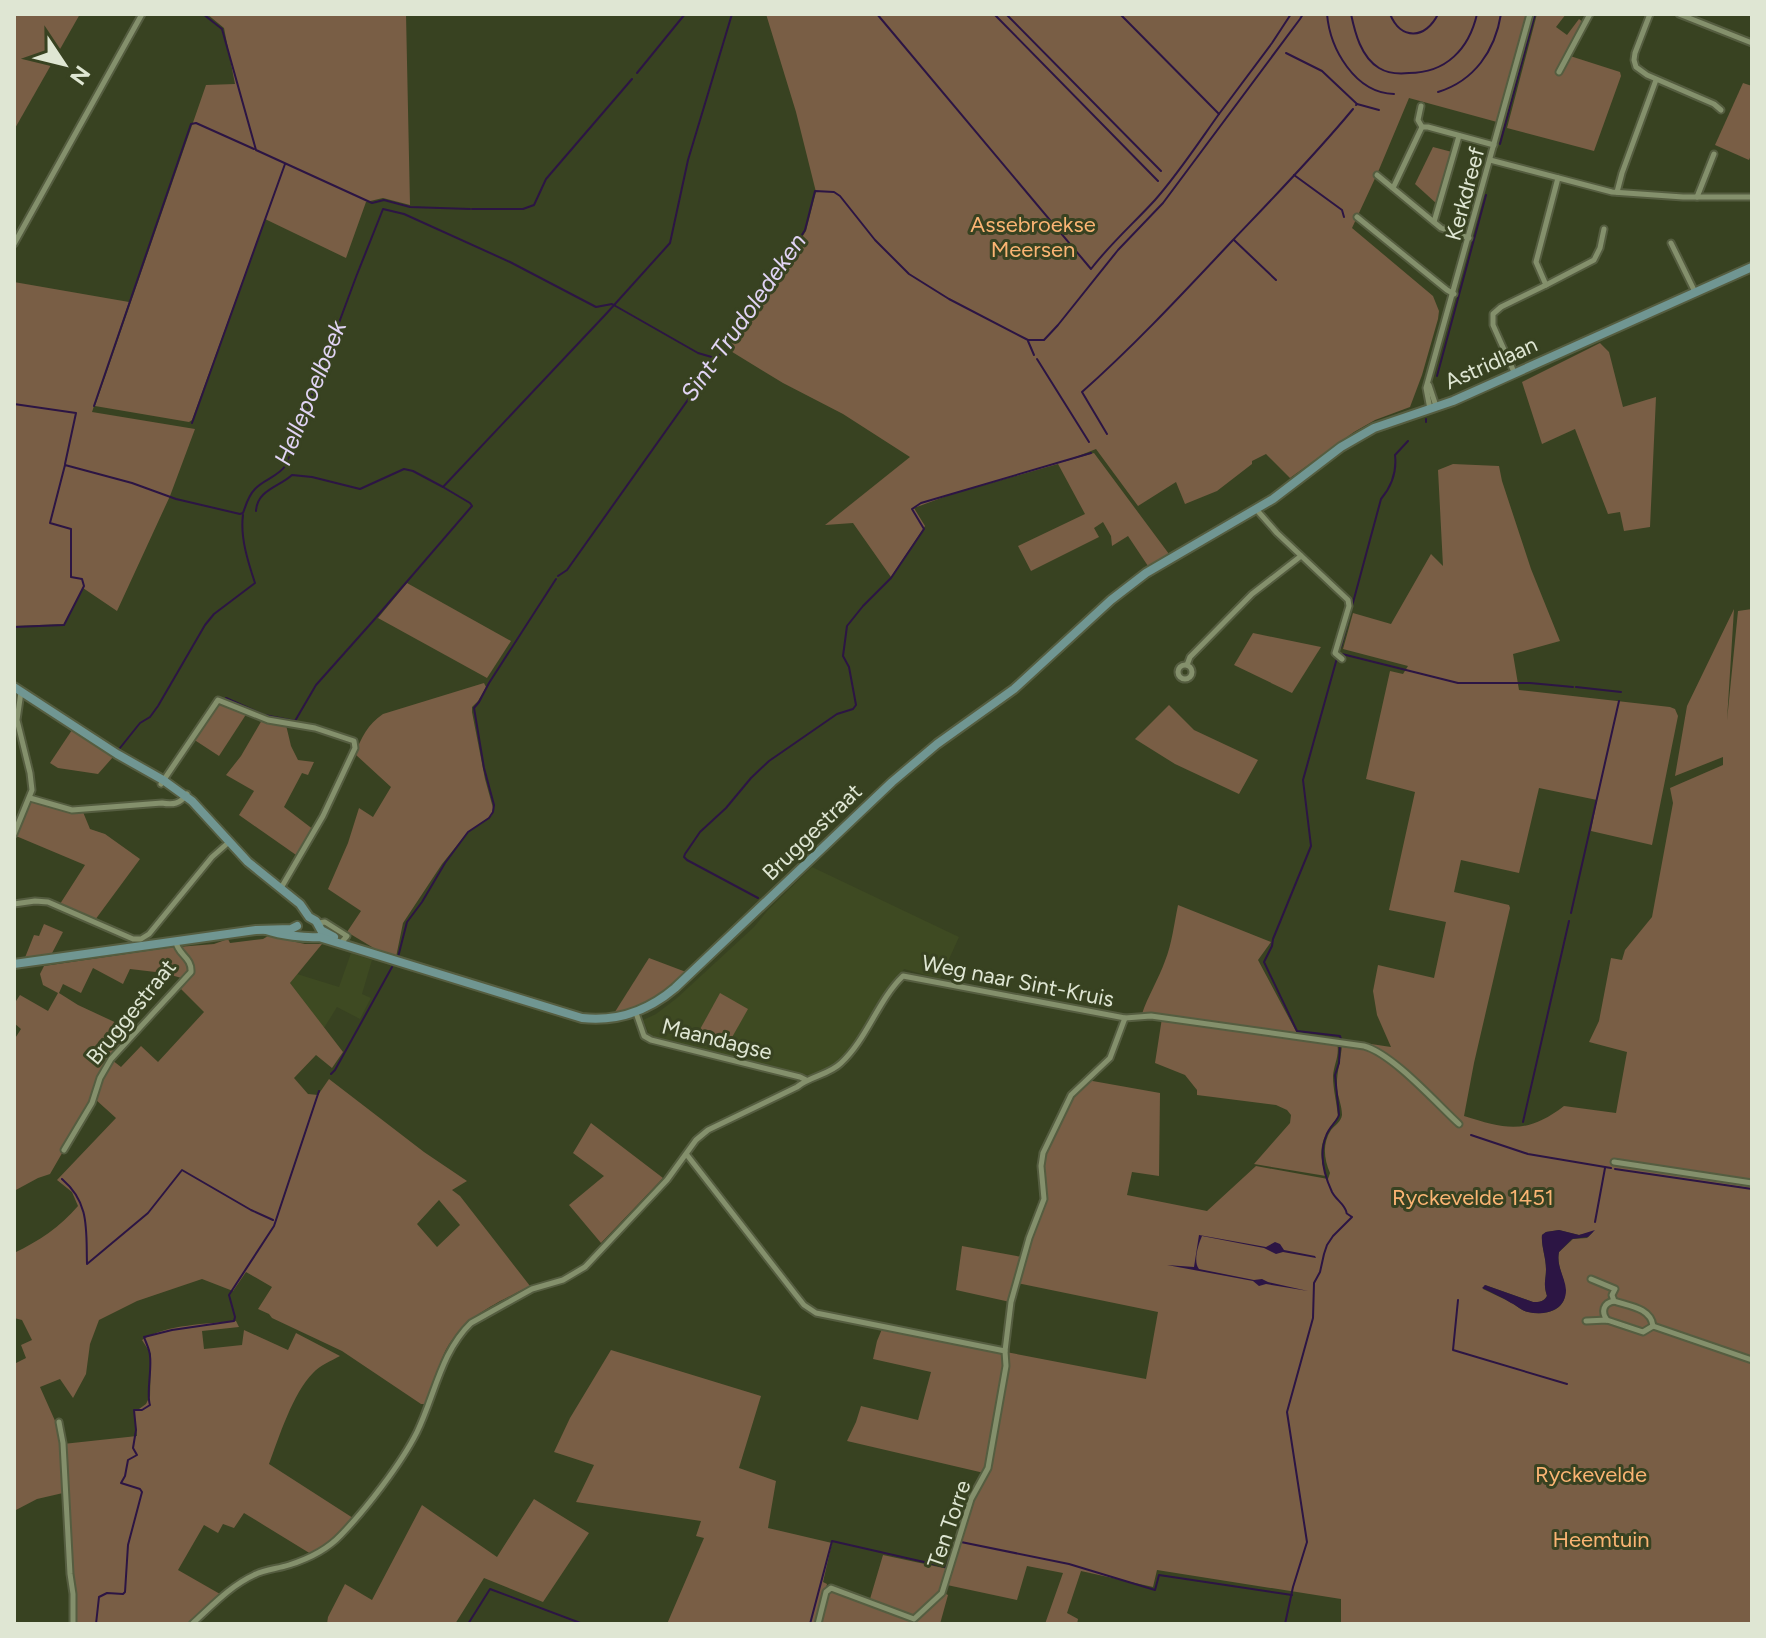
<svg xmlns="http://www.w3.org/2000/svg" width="1766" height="1638" font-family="Figtree,sans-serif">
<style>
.built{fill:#3e4a22}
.green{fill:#795e45;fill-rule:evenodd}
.water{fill:#2c1544}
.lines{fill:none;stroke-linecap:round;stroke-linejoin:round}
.stream{stroke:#2c1544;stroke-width:2}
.minor-casing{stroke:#555d40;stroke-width:9}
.secondary-casing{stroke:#555d40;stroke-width:12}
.minor{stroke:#84906c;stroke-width:5}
.secondary{stroke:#709692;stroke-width:8}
.labels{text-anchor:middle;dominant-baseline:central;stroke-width:6;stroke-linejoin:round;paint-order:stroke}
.street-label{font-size:22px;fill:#dfe6d3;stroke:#384221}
.park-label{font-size:22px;fill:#fab473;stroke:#384221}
.water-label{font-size:24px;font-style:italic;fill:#e1d4f5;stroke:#384221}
</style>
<rect width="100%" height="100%" fill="#384221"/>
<g class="built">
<polygon points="812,867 959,937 940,979 904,969 849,1052 834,1067 814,1076 780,1070 650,1036 643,1020 656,1014 677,998 754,927 767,911"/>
<polygon points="351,953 372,960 362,994 371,998 360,1019 337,1007 324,1028 290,983 297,974 339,987"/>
</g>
<g class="green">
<polygon points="14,14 80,14 14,130"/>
<polygon points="207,14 406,14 410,205 383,198 366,202 346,258 265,219 192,420 189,422 95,406 206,85 235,84 224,28"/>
<polygon points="766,14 1526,14 1497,122 1409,98 1378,172 1352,228 1433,296 1439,311 1438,319 1422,375 1410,407 1375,420 1354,432 1290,478 1266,454 1252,461 1252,464 1217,491 1185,504 1176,482 1138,506 1096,449 1063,462 1094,453 1169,554 1148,566 1128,536 1112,546 1111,536 1103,522 1094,528 1099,537 1031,571 1018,546 1085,514 1058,464 952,494 914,508 925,526 891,577 853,523 825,525 910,457 843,414 783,383 729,350 728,347 779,274 806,231 816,192 796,112"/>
<polygon points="1537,14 1566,14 1556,27 1567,35 1579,19 1584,23 1567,55 1620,72 1621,76 1594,151 1507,128"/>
<polygon points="1743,83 1752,86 1752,153 1749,160 1715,145"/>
<polygon points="1433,147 1452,152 1437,204 1415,184"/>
<polygon points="14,282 129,302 92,412 195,429 170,496 117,611 83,588 64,624 14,626"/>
<polygon points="1600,343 1609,352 1623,407 1656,397 1650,527 1624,531 1620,512 1608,514 1575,429 1542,444 1522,382"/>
<path d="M1453,464L1499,466L1502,481L1531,569L1560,641L1513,654L1519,690L1670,707L1675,709L1678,716L1652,845L1591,831L1597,800L1539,788L1519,873L1461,860L1454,892L1509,905L1510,908L1474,1063L1464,1116C1506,1129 1526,1135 1564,1106L1616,1113L1627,1052L1589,1042L1599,1021L1611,958L1622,960L1625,950L1652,917L1673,803L1670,788L1723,765V757L1675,776L1687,706L1734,609L1727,720L1738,611L1752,609V1624H1341V1599L1157,1570L1153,1587L1081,1571L1067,1613L1078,1619L1077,1624H1045L1063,1573L1027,1566L1017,1600L947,1585L944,1593L948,1595L940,1624H819L826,1595L831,1590L911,1619L917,1618L942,1594L940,1593L913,1617L891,1609L870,1599L883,1555L948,1569L954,1551H958L957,1549L971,1501L989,1465L1007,1365L1006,1352L1146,1379L1158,1312L1017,1283L1030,1238L1044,1204L1045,1193L1042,1166L1044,1152L1070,1100L1087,1080L1160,1093L1159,1176L1132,1172L1127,1195L1207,1211L1256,1166L1328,1179L1330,1173C1324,1159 1322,1144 1331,1130C1335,1125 1341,1122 1342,1115C1342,1106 1338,1097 1337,1089C1336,1074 1341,1059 1342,1045L1351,1041L1391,1047L1377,1015L1373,991L1378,965L1434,978L1446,922L1389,910L1415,792L1366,779L1390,671L1403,674L1408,666L1343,649L1353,613L1391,624L1431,554L1443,566L1438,470ZM1559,1230L1579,1235L1593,1232L1587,1238L1573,1239L1559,1252C1556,1266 1565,1277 1565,1290C1567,1311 1545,1316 1528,1312C1522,1311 1517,1306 1512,1303C1502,1298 1492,1293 1483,1289L1485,1285L1533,1302C1540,1302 1543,1302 1547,1296C1543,1284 1546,1280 1546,1269C1546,1257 1541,1246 1542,1235L1546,1232Z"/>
<polygon points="407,583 511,641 487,678 378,618"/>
<polygon points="1253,633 1321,647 1292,693 1234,665"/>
<path d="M484,683L486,687L478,701L472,707V712L485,779L493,808L492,815L466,834L442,864L403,923L396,957L377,950L347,932L361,911L328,889L348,843L359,808L373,817L391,787L355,754C361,738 368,724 383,714Z"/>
<polygon points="219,702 247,713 219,756 193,739"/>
<polygon points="1169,705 1194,730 1258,760 1239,794 1175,764 1135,739"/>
<polygon points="262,720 286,725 291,746 298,760 314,762 308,775 302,773 284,807 314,830 299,857 239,815 254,791 226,775 241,756"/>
<polygon points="72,730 113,757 98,774 58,768 50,763"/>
<polygon points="32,800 72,812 83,812 90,829 105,834 140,859 95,920 60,904 85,865 16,836"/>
<path d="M1178,905L1271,942L1258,960L1299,1037L1337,1043C1340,1055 1334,1064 1333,1076C1333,1090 1337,1103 1338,1117C1321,1138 1317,1150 1326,1176L1254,1164L1290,1123L1291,1115L1287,1110L1276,1105L1197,1095V1090L1185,1075L1155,1063L1162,1018L1142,1014C1147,998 1159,978 1165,961C1172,944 1174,924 1178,905Z"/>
<polygon points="44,924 63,932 50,957 24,960 34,935 39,936"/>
<path d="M268,936L305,944H322L290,983L343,1052L332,1068L316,1055L294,1078L308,1094L318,1095L329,1079L424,1152L467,1181L452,1190L460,1196L530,1286C495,1304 460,1318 443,1356C436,1372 433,1389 426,1404H421L342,1351L272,1318L269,1314L258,1309L272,1287L246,1272L233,1291L202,1279L137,1301L99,1320L90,1344L86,1374L73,1398L60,1379L40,1387L56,1423H58L63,1444L137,1436L134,1409H139L146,1404L150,1396L151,1354L142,1340C166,1324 208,1324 236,1321L239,1327L202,1331L204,1349L242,1345L244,1330L288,1350L296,1333L340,1356C331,1361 320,1365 313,1373C293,1393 279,1437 269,1464L353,1518L332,1542L311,1554L244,1513L234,1528L223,1524L218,1533L204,1525L178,1570L220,1594L221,1596L190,1624H74L71,1570L63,1493L37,1499L14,1511V1364L26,1358L21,1345L32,1340L22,1320L14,1318V1253C39,1241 60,1227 78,1206L72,1192L57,1180L116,1118L95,1099L101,1077L112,1060L121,1067L141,1046L158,1062L204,1012L180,988L191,976L194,969L191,960L178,947L214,944L228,939L230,943L263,939ZM439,1200L460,1225L437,1247L417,1224Z"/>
<polygon points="174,947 187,959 191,968 185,979 164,973 130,969 123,984 93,968 81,993 63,984 59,993 78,1005 136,1032 104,1068 94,1098 50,1174 38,1178 14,1191 14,1040 21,1029 14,1023 14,1004 20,995 48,1011 58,993 43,985 40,974 44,966"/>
<polygon points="649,958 686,972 651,1001 613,1015"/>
<polygon points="720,993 748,1009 726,1048 698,1033"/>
<polygon points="591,1123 663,1178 601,1243 569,1205 604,1176 573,1153"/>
<polygon points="962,1246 1022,1257 1010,1302 956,1290"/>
<polygon points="882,1329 1000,1352 1004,1356 987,1465 984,1473 847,1441 856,1422 861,1406 918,1420 931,1372 873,1359 877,1341"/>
<polygon points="611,1350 761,1396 739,1468 776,1481 768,1528 832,1543 823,1582 827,1584 817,1624 667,1624 704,1538 696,1536 701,1521 576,1502 594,1465 554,1452 570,1418"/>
<polygon points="534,1499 589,1533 543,1602 484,1578 455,1624 327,1624 328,1617 345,1584 372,1600 422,1505 497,1557"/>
</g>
<g class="water">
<path d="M1559,1230L1579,1235L1595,1230L1588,1237L1572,1239L1559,1252C1556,1266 1565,1277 1566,1290C1566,1311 1544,1316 1528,1312C1522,1311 1516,1305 1511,1303C1502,1297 1492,1293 1482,1288L1485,1285L1533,1302C1539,1302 1544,1302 1547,1296C1543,1283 1546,1281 1546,1269C1546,1257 1541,1246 1542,1235L1546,1232Z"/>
<path d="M1199,1235L1266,1247L1275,1242L1280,1244L1284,1250L1315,1256L1316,1258L1283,1252L1276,1254L1264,1248L1202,1236C1198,1245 1193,1262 1199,1269L1254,1280L1262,1279L1268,1282L1308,1291L1266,1284L1259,1286L1253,1281L1167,1265L1194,1267Z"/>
</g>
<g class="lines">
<g class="stream">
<polyline points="203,14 222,29 256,150 372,203 384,200 410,207 470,209"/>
<path d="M877,14L1091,269C1110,244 1134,223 1155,200C1178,174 1199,142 1219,114"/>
<polyline points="994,14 1158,181"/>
<polyline points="1006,14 1161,171"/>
<polyline points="1120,14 1219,114 1272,43 1291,14"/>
<path d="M1327,14C1330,49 1355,93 1394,94"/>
<path d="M1351,14C1355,33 1361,57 1379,68C1387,73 1399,74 1409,73C1446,73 1469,49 1477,14"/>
<path d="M1390,14C1401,41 1426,39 1438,14"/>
<polyline points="1286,53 1322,71 1357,104 1356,105"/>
<polyline points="637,73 685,14"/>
<path d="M1438,92C1474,81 1495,51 1501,14"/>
<polyline points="1357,104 1379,110"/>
<polyline points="1500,144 1535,14"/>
<polyline points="1294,175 1342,210 1344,217"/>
<polyline points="472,209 523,209 534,205 546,179 632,79"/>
<polyline points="1234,240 1276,280"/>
<polyline points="1028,341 1034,355"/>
<polyline points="1037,359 1089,442"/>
<polyline points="1437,376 1486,195"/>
<polyline points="14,404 76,413 65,464"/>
<polyline points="94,406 191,124 196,123 254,149"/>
<polyline points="1426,422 1426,419"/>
<polyline points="192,423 285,164"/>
<path d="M1107,434L1082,392C1136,344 1184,292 1233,240C1274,197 1315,155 1353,109"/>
<path d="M256,511C257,490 279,487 292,475L312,477L360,489L404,469L413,471L443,487L606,314L670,243L688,160L732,14"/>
<polyline points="558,576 567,570 778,273 805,230 815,191 834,192 840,196 875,240 909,274 949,299 1028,340 1044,340 1058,325 1118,250 1163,203 1300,19 1303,14"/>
<path d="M14,627L64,625L84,586L82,579L71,577V529L50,523L65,465L132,483L176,499L240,514L243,513C246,505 248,496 255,489C264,479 278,477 286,465L356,277L383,209L404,214L510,262L596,307L612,304L698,353L715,358"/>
<path d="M1341,647L1381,499C1392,486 1397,472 1395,455L1408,441"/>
<polyline points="1342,654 1458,683 1530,683 1573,687"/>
<polyline points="1337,658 1303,780 1311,846 1273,939 1272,946 1264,962 1297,1031 1340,1036 1341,1039"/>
<polyline points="1576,687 1621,692"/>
<polyline points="226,698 264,715 295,721 316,685 373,621 472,506 470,503 443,487"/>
<path d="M120,748L140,723L150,717L158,706L205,625L214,614L255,583C248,562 240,537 243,515"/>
<polyline points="758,898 687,860 684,857 685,854 700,832 726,808 751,778 769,761 837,714 853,709 856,705 849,667 843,656 847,626 863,606 891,578 924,529 912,509 921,503 1091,453"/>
<polyline points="1571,913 1619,701"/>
<polyline points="398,957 407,922 422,902 445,863 468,832 489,818 493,812 494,805 484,768 474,708 479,702 489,683 556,579"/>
<polyline points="331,1074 335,1070 392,967"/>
<polyline points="1523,1122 1569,921"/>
<polyline points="1471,1135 1528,1154 1611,1168"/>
<polyline points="1615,1169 1752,1189"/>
<path d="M62,1179C90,1203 86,1229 87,1264L148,1213L182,1170L251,1210L273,1220"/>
<polyline points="1595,1222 1605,1168"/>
<polyline points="1458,1300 1453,1350 1567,1384"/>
<polyline points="961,1542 1069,1564 1155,1590 1159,1575 1292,1595"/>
<path d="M96,1624L99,1597L107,1593L123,1594L125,1592L128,1545L142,1492L140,1489L121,1483L125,1476L128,1460L137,1455L133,1448L136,1430L134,1410H142L150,1405C146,1394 152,1370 150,1356C150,1350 146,1343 144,1337L172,1330L234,1321L235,1317L229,1295L274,1226L319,1091"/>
<polyline points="468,1624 490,1589 583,1624"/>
<polyline points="810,1624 832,1541 946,1567 955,1541"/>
<path d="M1285,1624L1293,1587L1307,1542L1287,1412L1313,1318L1314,1283L1320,1272L1324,1254L1327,1245L1333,1236L1352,1217C1342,1210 1350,1217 1344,1207C1341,1202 1335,1198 1332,1192C1324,1175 1319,1154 1326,1136C1329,1127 1336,1123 1339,1115L1335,1075L1339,1063L1340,1044"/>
</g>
<defs>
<g id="minor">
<polyline points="1650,14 1635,53 1634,60 1636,67 1647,75 1714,104 1721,110"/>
<polyline points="1679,14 1752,43"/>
<polyline points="1559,72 1590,14"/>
<polyline points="1421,106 1418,120 1422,127"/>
<polyline points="1490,160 1612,192 1683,197 1752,197"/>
<polyline points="1377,175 1441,228 1469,238"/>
<polyline points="1393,188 1422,127 1428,127 1494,145"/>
<polyline points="1617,192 1622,173 1656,80"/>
<polyline points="1697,197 1714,154"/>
<polyline points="1357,217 1447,290 1454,294"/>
<polyline points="1434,222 1459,136"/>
<polyline points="1671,243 1695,292"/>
<polyline points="14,244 142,14"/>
<polyline points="1546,285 1536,262 1558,178"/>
<polyline points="1514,372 1493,325 1493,314 1501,307 1546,285 1594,260 1600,248 1604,229"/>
<polyline points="1429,385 1436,406"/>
<polyline points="1430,409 1426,388 1530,14"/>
<polyline points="1256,509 1277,533 1348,600 1349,606 1335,653 1342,659"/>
<polyline points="1187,665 1190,657 1252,594 1301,556"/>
<circle cx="1185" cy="672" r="7"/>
<polyline points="161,784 218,700 268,720 315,728 354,741 355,748 323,816 281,888"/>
<path d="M30,798L72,810L162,803C173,805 180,804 187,794"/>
<polyline points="14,834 32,790 30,773 17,720 21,692"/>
<polyline points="14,904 35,901 48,902 133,939 141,939 149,934 212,857 229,842"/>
<polyline points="318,923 325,922 347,936 340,944"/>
<polyline points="636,1013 644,1036 651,1040 800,1077 806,1080"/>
<path d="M64,1150L92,1103L100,1078L111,1059L191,972C192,957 178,955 176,942"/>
<polyline points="687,1155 796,1295 804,1305 816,1313 1005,1351"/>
<polyline points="1614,1162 1752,1183"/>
<polyline points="1591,1279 1615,1289 1612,1295 1614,1301"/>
<path d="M1614,1301C1629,1306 1651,1308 1653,1326"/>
<path d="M1607,1320C1601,1312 1603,1303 1614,1301"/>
<polyline points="1586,1321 1607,1320 1643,1332 1653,1326"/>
<polyline points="1653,1326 1752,1360"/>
<polyline points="59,1422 63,1443 70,1574 73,1594 73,1624"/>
<path d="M192,1624C211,1607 230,1586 254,1575C265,1569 277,1569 289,1565C308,1559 327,1550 341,1535C366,1509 401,1464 417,1432C435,1395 441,1352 471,1323L532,1289L563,1280L585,1267L667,1180L696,1140L708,1130L797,1087C810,1076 829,1075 841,1063C867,1039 878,1000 903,976L1125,1018L1151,1016L1364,1046C1393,1054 1436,1103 1459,1124"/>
<polyline points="818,1624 826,1592 831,1588 914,1619 942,1593 971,1499 988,1468 1006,1366 1005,1351 1011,1302 1029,1238 1044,1199 1041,1166 1043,1153 1071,1095 1110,1058 1125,1018"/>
</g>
<g id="secondary">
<polyline points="14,687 117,754 163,780 192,801 248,862 300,904 309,917 316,921 321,930 334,937"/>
<path d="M266,930C281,935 305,938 319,937L582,1018C618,1022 648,1011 675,988L892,782L937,744L1014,689L1111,600L1146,573L1273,499L1341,447L1374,428L1453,401L1752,267"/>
<polyline points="14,964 256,930 291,929 297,926"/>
</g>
</defs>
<use href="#minor" class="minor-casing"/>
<use href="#secondary" class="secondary-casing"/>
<use href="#minor" class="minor"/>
<use href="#secondary" class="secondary"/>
</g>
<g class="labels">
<g class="street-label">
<text transform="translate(1465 194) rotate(-75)">Kerkdreef</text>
<text transform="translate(1491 363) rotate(-24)">Astridlaan</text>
<text transform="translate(812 832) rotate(-44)">Bruggestraat</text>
<text transform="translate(1018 981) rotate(11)">Weg naar Sint-Kruis</text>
<text transform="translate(131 1012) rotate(-51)">Bruggestraat</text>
<text transform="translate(717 1039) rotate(14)">Maandagse</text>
<text transform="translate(949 1524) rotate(-71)">Ten Torre</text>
</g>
<g class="park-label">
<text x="1033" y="224">Assebroekse<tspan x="1033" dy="25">Meersen</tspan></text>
<text x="1473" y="1197">Ryckevelde 1451</text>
<text x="1591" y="1474">Ryckevelde</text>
<text x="1601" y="1539">Heemtuin</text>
</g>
<g class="water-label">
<text transform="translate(743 317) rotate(-55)">Sint-Trudoledeken</text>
<text transform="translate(310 393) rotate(-68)">Hellepoelbeek</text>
</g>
</g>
<rect width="1766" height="1638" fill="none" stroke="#dfe6d3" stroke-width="32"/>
<g transform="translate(64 64) rotate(125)" stroke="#384221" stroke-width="6" paint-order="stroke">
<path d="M0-6L14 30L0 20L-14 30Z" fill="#dfe6d3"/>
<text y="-12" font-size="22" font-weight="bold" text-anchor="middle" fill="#dfe6d3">N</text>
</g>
</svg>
